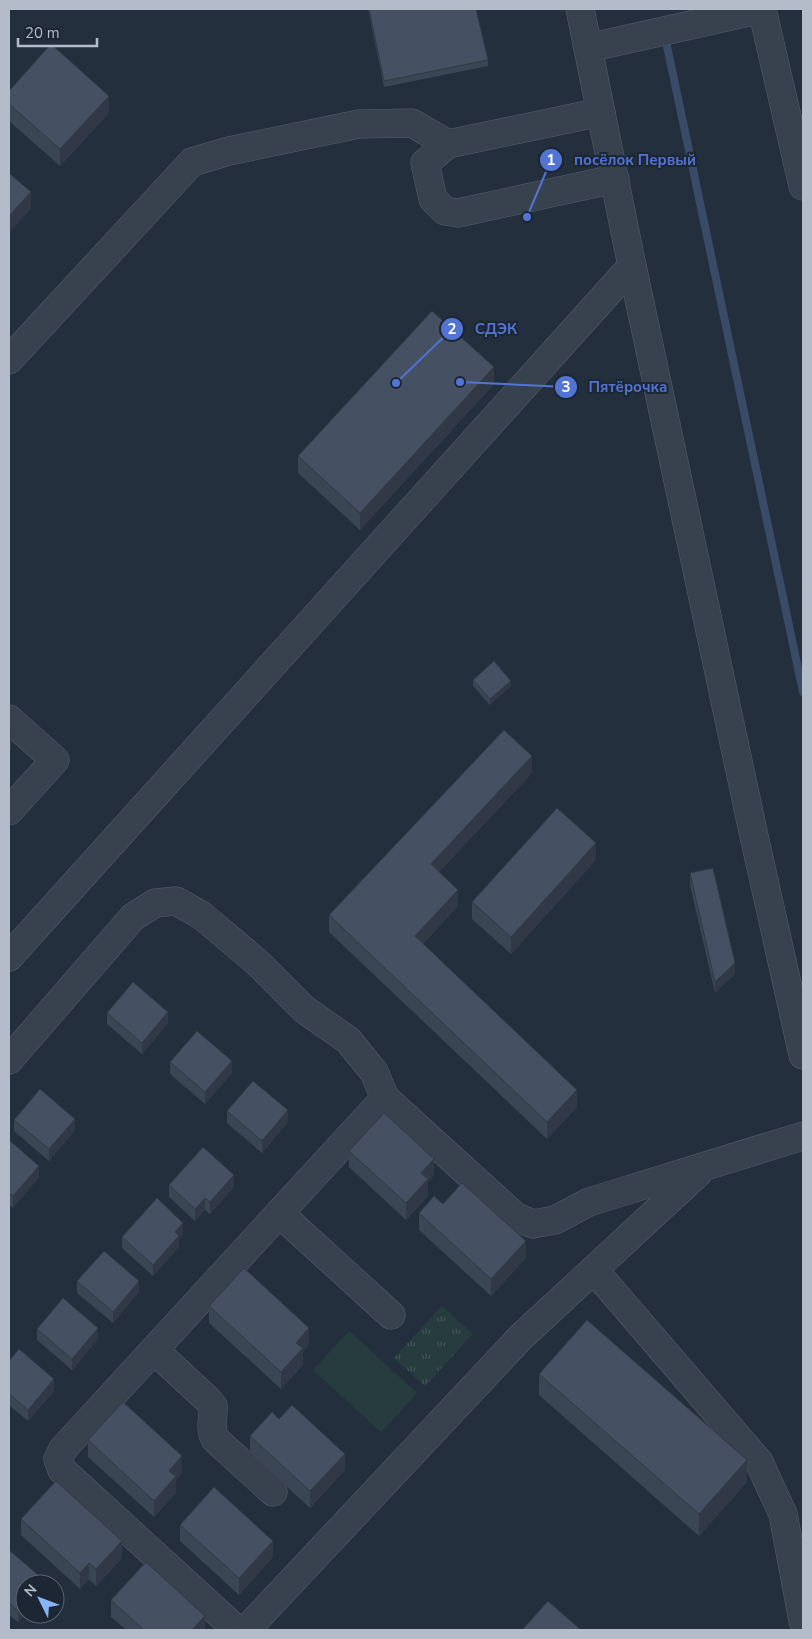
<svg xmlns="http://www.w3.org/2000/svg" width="812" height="1639" font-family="'Nunito Sans',sans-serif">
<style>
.grass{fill:#263c3f}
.park{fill:url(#park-tufts)}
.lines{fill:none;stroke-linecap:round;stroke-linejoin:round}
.stream{stroke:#394c67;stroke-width:8}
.minor-casing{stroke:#565f6c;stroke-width:29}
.minor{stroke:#38414e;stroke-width:28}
.wall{fill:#3b4654}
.shaded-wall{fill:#303945}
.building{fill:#455162;stroke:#303945}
.leader{fill:none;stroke:#5274d3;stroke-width:2}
.callout-dot{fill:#5274d3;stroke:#1d2633;stroke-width:2}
.mark-label{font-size:15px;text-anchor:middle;font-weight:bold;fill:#fff}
.callout-label{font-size:15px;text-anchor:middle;font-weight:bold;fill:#5274d3;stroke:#1d2633;stroke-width:4;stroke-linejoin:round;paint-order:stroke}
</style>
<defs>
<pattern id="park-tufts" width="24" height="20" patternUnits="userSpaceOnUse" patternTransform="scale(1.25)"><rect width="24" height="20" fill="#263c3f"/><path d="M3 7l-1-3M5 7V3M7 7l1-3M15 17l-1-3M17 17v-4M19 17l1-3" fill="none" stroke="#435659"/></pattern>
</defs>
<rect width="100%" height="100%" fill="#242f3e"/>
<polygon class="grass" points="349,1331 417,1393 381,1432 313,1370"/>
<polygon class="park" points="442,1306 473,1334 425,1386 394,1358"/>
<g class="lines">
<polyline class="stream" points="667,46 803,692"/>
<defs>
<g id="minor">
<polyline points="580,9 632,266 754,836 803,1055"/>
<polyline points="762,9 803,186"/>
<polyline points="588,48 762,9"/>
<polyline points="601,112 448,144 425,163 433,199 445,211 458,213 615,179"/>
<polyline points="9,360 192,162 229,151 359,124 412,123 448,144"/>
<polyline points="9,719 55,760 9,811"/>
<polyline points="9,957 632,266"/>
<polyline points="9,1060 133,917 155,903 176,901 201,915 258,963 305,1010 348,1040 374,1072 385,1098 516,1217 533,1224 555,1220 589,1202 803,1136"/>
<polyline points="279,1213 391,1315"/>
<polyline points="594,1270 759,1462 783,1514 803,1621"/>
<path d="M154,1350L208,1400L213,1406C214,1418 209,1428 215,1439L273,1492"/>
<polyline points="237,1630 62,1470 58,1459 63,1449 385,1098"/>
<polyline points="246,1630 521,1337 698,1173"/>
</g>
</defs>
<use href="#minor" class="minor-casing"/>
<use href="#minor" class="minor"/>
</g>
<g class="wall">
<polygon points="368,9 476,9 488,60 488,66 384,87"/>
<polygon points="9,91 109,113 60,166 9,121"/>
<polygon points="494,384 360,530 298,473 298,456"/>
<polygon points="473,680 511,686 490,705 473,686"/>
<polygon points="532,773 439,872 458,906 423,944 577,1107 547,1139 329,932 329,915"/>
<polygon points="596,860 511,954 472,919 472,902"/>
<polygon points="690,873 735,974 715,993 690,885"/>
<polygon points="107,1013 168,1023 142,1054 107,1024"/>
<polygon points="170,1062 232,1073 205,1104 170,1074"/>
<polygon points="227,1111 288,1122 262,1153 227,1123"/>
<polygon points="14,1120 75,1130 49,1161 14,1131"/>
<polygon points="9,1140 39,1177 13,1208 9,1205"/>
<polygon points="349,1151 434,1175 428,1182 428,1196 406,1220 349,1167"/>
<polygon points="169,1185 234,1187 210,1214 205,1210 195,1221 169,1197"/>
<polygon points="443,1204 526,1258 491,1296 419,1230 419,1213"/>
<polygon points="183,1234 179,1239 179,1247 153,1276 122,1248 122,1237"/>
<polygon points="77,1281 139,1292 113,1323 77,1293"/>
<polygon points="209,1306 309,1345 303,1352 303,1365 281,1389 209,1323"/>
<polygon points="37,1329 98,1339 72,1370 37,1340"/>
<polygon points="9,1361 54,1391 28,1421 9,1405"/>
<polygon points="539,1374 747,1482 699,1536 539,1395"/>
<polygon points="279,1419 345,1470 310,1508 250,1453 250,1436"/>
<polygon points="88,1440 182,1473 176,1480 176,1493 154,1517 88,1457"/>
<polygon points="21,1519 122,1558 96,1586 89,1579 80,1589 21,1535"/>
<polygon points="180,1525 273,1557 239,1595 180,1541"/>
<polygon points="9,1550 44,1584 25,1584 25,1613 18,1622 9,1615"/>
<polygon points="111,1600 205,1630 126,1630 111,1617"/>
</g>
<g class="shaded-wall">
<polygon points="109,96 109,113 60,166 60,149"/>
<polygon points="31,192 31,209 9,233 9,216"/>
<polygon points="494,367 494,384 360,530 360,513"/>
<polygon points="511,681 511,686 490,705 490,699"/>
<polygon points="11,729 11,750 9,752 9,731"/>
<polygon points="532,756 532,773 431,880 431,864"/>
<polygon points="596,843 596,860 511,954 511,937"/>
<polygon points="458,890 458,906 415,953 415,936"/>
<polygon points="735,963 735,974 715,993 715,982"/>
<polygon points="168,1012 168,1023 142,1054 142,1043"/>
<polygon points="232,1061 232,1073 205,1104 205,1092"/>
<polygon points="577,1090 577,1107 547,1139 547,1122"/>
<polygon points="288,1110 288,1122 262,1153 262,1141"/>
<polygon points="75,1119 75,1130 49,1161 49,1149"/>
<polygon points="434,1159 434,1175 428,1182 428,1196 406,1220 406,1203 421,1173"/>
<polygon points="39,1166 39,1177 13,1208 13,1196"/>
<polygon points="234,1175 234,1187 210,1214 210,1202"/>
<polygon points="205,1198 205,1210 195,1221 195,1209"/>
<polygon points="183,1223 183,1234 179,1239 179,1247 153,1276 153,1265 175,1232"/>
<polygon points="526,1241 526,1258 491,1296 491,1279"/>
<polygon points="139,1281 139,1292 113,1323 113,1312"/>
<polygon points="98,1328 98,1339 72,1370 72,1359"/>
<polygon points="309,1328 309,1345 303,1352 303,1365 281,1389 281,1372 296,1343"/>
<polygon points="54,1379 54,1391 28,1421 28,1410"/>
<polygon points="345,1454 345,1470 310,1508 310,1491"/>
<polygon points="182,1456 182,1473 176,1480 176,1493 154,1517 154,1501 169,1471"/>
<polygon points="747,1460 747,1482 699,1536 699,1514"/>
<polygon points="122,1541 122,1558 96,1586 96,1569"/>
<polygon points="273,1541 273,1557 239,1595 239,1578"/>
<polygon points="89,1563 89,1579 80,1589 80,1573"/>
<polygon points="25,1602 25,1613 18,1622 18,1611"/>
<polygon points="205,1616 205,1630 192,1630"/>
</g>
<g class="building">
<polygon points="369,9 476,9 488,60 384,81"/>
<polygon points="51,44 109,96 60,149 9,104 9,91"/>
<polygon points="9,173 31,192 9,216"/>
<polygon points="432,311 494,367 360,513 298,456"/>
<polygon points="494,661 511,681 490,699 473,680"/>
<polygon points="504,730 532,756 431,864 458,890 415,936 577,1090 547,1122 329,915"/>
<polygon points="557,808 596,843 511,937 472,902"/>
<polygon points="713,868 735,963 715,982 690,873"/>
<polygon points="133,982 168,1012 142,1043 107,1013"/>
<polygon points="197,1031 232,1061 205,1092 170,1062"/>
<polygon points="253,1081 288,1110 262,1141 227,1111"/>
<polygon points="40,1089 75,1119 49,1149 14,1120"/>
<polygon points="384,1113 434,1159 421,1173 428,1179 406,1203 349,1151"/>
<polygon points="9,1140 39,1166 13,1196 9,1193"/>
<polygon points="203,1147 234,1175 210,1202 205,1198 195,1209 169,1185"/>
<polygon points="462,1183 526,1241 491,1279 419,1213 434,1196 443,1204"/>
<polygon points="157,1198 183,1223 175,1232 179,1236 153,1265 122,1237"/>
<polygon points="104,1251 139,1281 113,1312 77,1281"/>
<polygon points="244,1268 309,1328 296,1343 303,1348 281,1372 209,1306"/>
<polygon points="63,1298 98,1328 72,1359 37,1329"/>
<polygon points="587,1320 747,1460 699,1514 539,1374"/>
<polygon points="19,1349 54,1379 28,1410 9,1394 9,1361"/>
<polygon points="123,1402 182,1456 169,1471 176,1476 154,1501 88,1440"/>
<polygon points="292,1405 345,1454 310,1491 250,1436 272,1412 279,1419"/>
<polygon points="56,1481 122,1541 96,1569 89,1563 80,1573 21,1519"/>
<polygon points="214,1487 273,1541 239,1578 180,1525"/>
<polygon points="9,1550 44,1580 40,1584 25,1584 25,1602 18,1611 9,1603"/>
<polygon points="146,1562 205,1616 192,1630 144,1630 111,1600"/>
<polygon points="548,1601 581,1630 522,1630"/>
</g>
<path class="leader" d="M527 217L551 160M396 383L452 329M460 382L566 387"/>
<g class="callout-dot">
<circle cx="527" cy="217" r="5"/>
<circle cx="396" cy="383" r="5"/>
<circle cx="460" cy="382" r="5"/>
<circle cx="551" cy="160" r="12"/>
<circle cx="452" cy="329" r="12"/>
<circle cx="566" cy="387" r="12"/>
</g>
<g class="mark-label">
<text x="551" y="165">1</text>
<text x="452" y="334">2</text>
<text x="566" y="392">3</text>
</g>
<g class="callout-label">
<text x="635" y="165">посёлок Первый</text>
<text x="496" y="334">СДЭК</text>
<text x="628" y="392">Пятёрочка</text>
</g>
<rect width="812" height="1639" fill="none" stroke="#b4bcc9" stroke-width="20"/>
<g transform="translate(40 1599) rotate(312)"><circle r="24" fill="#1d2633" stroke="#59626f"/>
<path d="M0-4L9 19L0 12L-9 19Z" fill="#8ab4f8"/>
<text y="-8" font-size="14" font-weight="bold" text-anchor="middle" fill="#b4bcc9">N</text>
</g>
<path d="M18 38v8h79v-8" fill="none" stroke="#b4bcc9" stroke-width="2.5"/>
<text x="25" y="38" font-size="15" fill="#b4bcc9" stroke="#1d2633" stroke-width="4" paint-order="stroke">20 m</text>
</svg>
